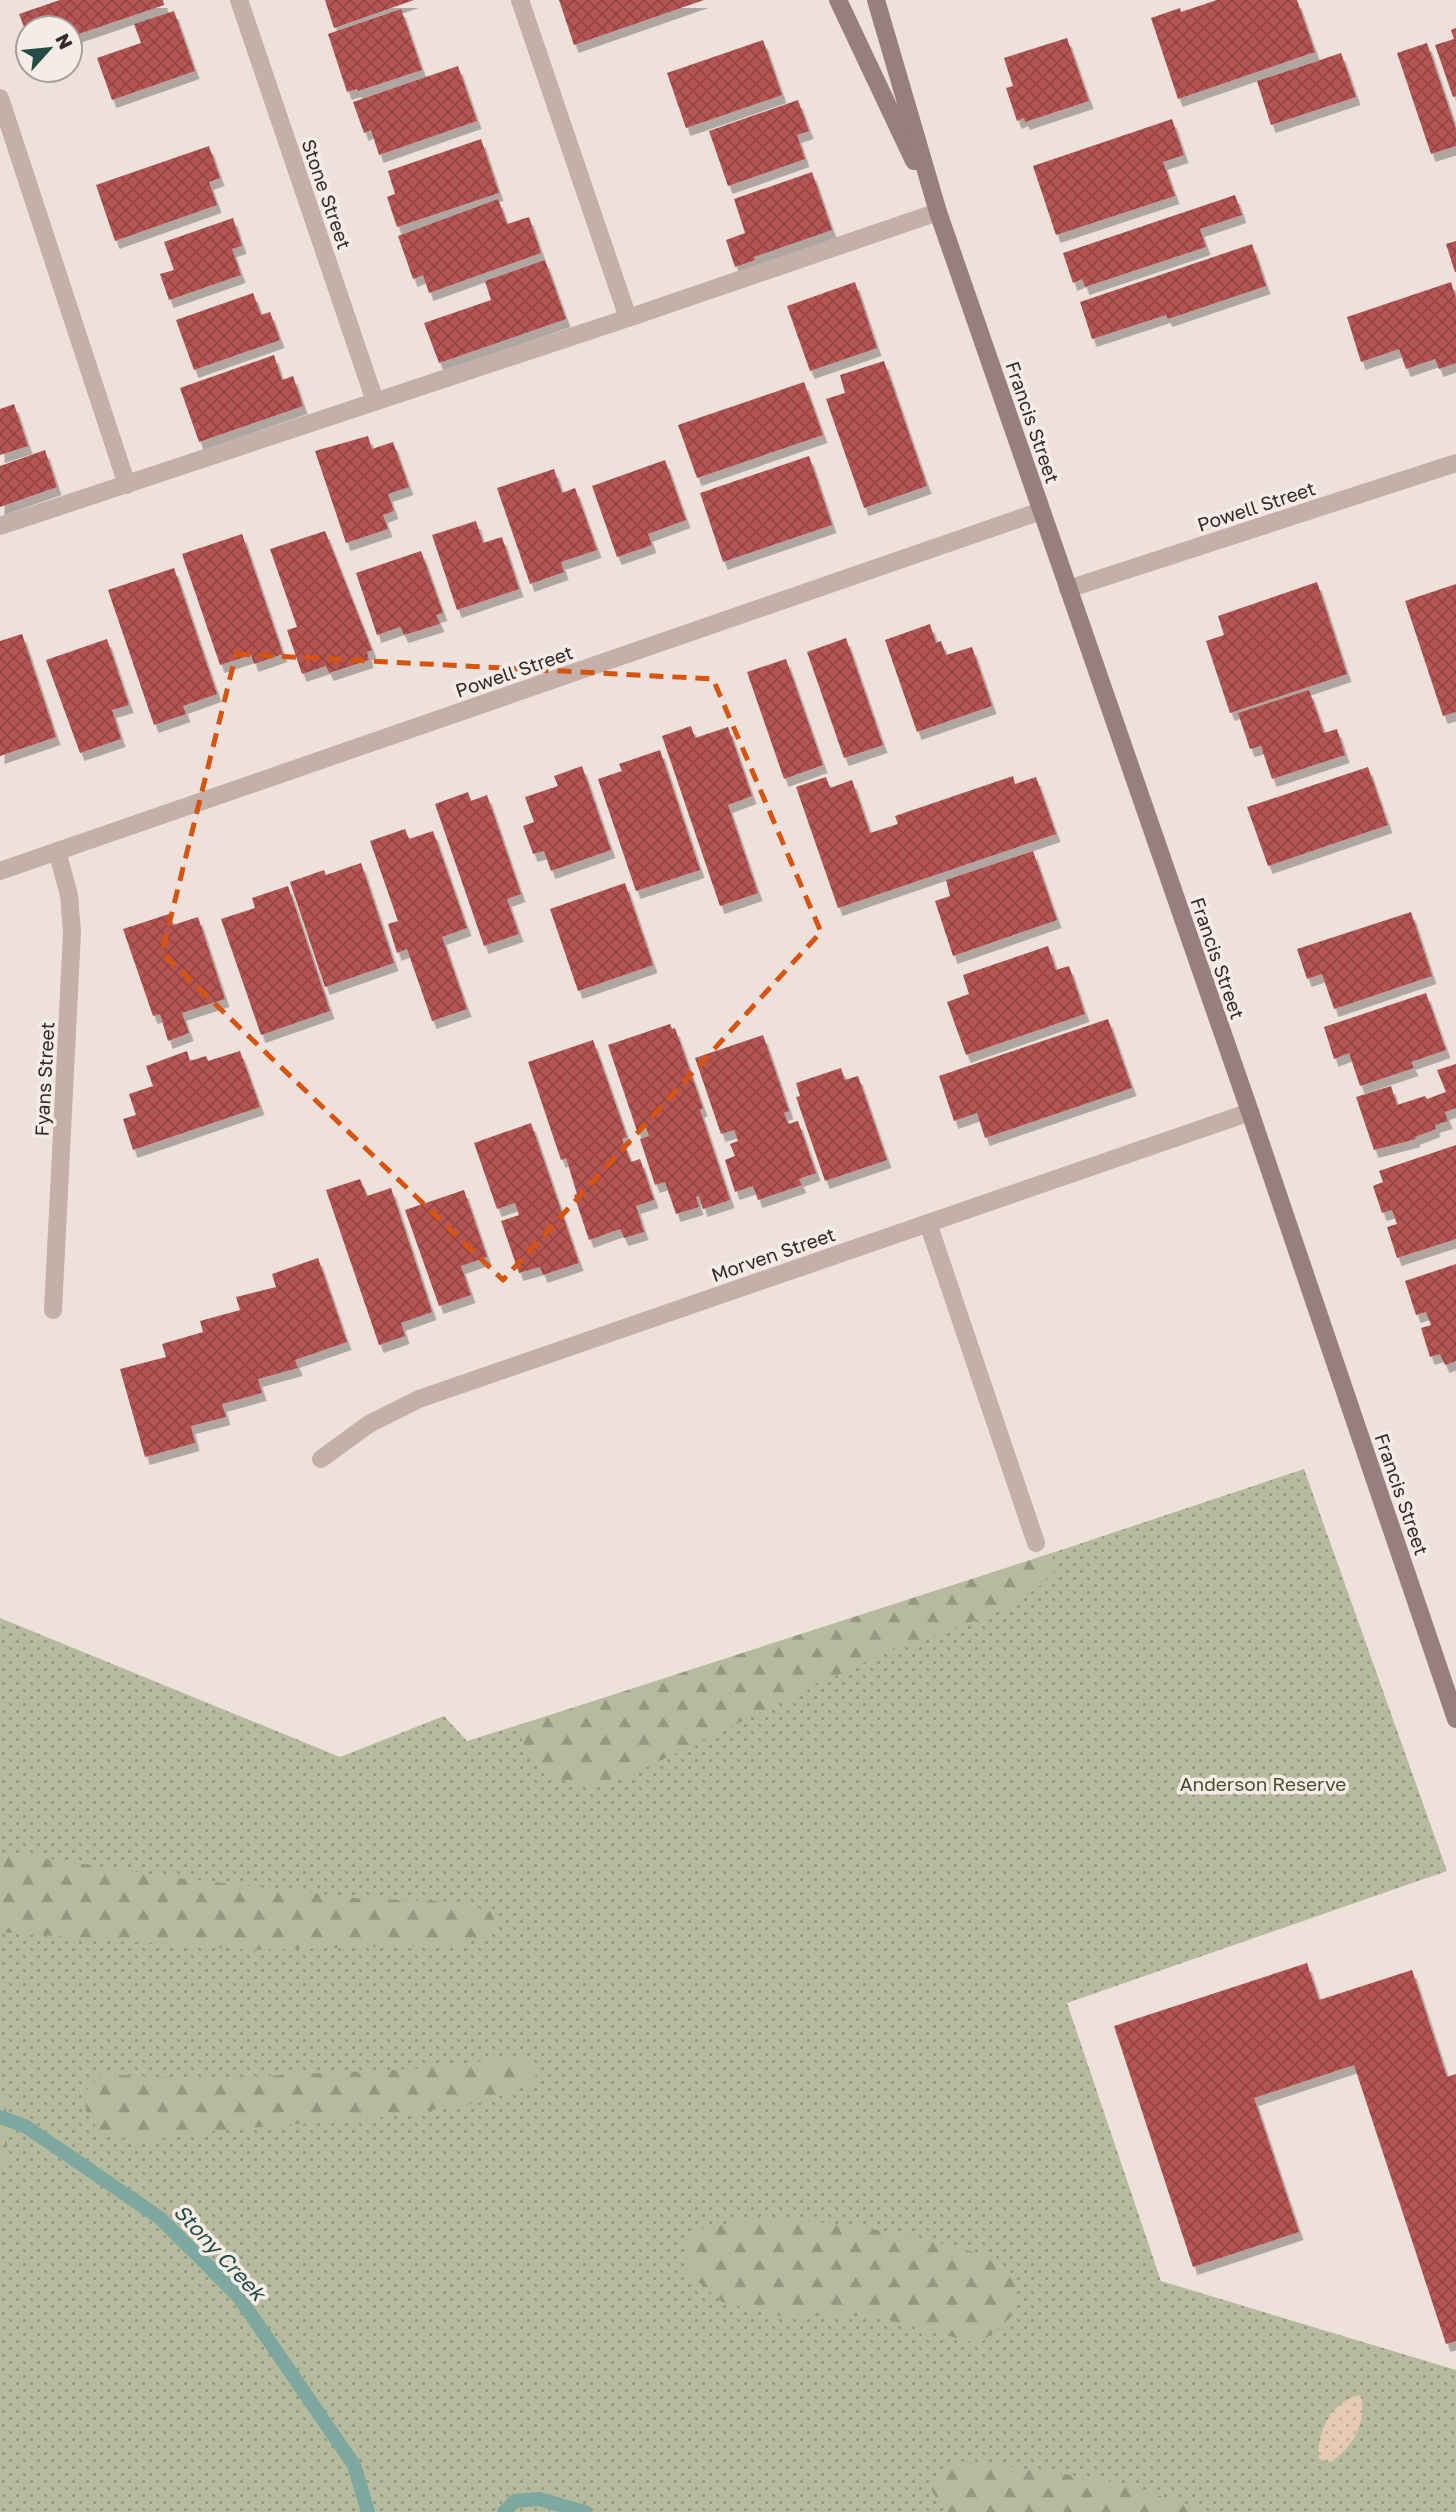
<svg xmlns="http://www.w3.org/2000/svg" width="1456" height="2512" font-family="'Golos Text',sans-serif">
<style>
.green{fill:url(#green-dots)}
.forest{fill:url(#forest-firs)}
.sand{fill:url(#sand-dots)}
.lines{fill:none;stroke-linecap:round;stroke-linejoin:round}
.stream{stroke:#7ea79f;stroke-width:14}
.building{fill:url(#building-cross-hatch);filter:url(#shadow)}
.service{stroke:#c4afa9;stroke-width:18}
.minor{stroke:#c4afa9;stroke-width:18}
.secondary{stroke:#977f7b;stroke-width:18}
.marked{fill:none;stroke:#d6540f;stroke-width:5;stroke-dasharray:14 9;stroke-linejoin:round}
.labels{text-anchor:middle;dominant-baseline:central;stroke-width:7;stroke-linejoin:round;paint-order:stroke}
.street-label{font-size:19px;fill:#322928;stroke:#f6ece7}
.park-label{font-size:19px;fill:#494d2f;stroke:#f6ece7}
.water-label{font-size:21px;font-style:italic;fill:#234e47;stroke:#f6ece7}
</style>
<defs>
<pattern id="green-dots" width="8" height="8" patternUnits="userSpaceOnUse" patternTransform="scale(1.75)"><rect width="8" height="8" fill="#b7bb9d"/><path d="M2 2h.1M6 6h.1" fill="none" stroke="#959880" stroke-width="1.8" stroke-linecap="round"/></pattern>
<pattern id="forest-firs" width="22" height="20" patternUnits="userSpaceOnUse" patternTransform="scale(1.75)"><rect width="22" height="20" fill="#b7bb9d"/><path d="M5 1l3.5 6h-7zM16 11l3.5 6h-7z" fill="#959880"/></pattern>
<pattern id="sand-dots" width="8" height="8" patternUnits="userSpaceOnUse" patternTransform="scale(1.75)"><rect width="8" height="8" fill="#e5cab6"/><path d="M2 2h.1M6 6h.1" fill="none" stroke="#c5ae9c" stroke-width="1.8" stroke-linecap="round"/></pattern>
<pattern id="building-cross-hatch" width="8" height="8" patternUnits="userSpaceOnUse" patternTransform="scale(1.75)"><rect width="8" height="8" fill="#b55452"/><path d="M0 0l8 8M0 8l8-8" fill="none" stroke="#944644"/></pattern>
<filter id="shadow"><feDropShadow dx="4.5" dy="8" stdDeviation="0" flood-color="#0004"/></filter>
</defs>
<rect width="100%" height="100%" fill="#eee1db"/>
<polygon class="green" points="1304,1469 1447,1871 1067,2003 1161,2281 1456,2370 1456,2512 0,2512 0,1618 340,1757 444,1716 467,1741 785,1642"/>
<g class="forest">
<polygon points="1052,1553 1054,1574 1018,1603 959,1627 881,1654 620,1780 589,1787 559,1779 531,1760 516,1726"/>
<polygon points="0,1852 179,1878 356,1898 455,1902 490,1911 496,1923 488,1936 460,1945 254,1950 0,1932"/>
<polygon points="521,2057 533,2069 537,2080 488,2101 394,2116 202,2132 140,2142 102,2135 86,2111 85,2092 102,2074 197,2079 414,2069"/>
<polygon points="0,2088 6,2097 7,2155 0,2171"/>
<polygon points="743,2219 805,2221 856,2226 929,2240 999,2259 1016,2283 1012,2316 979,2344 874,2316 780,2316 722,2302 688,2273 686,2247 696,2231"/>
<polygon points="951,2460 1038,2470 1125,2484 1207,2512 945,2512 931,2489"/>
</g>
<path class="sand" d="M1361,2395C1367,2422 1353,2448 1330,2462L1319,2459C1316,2431 1332,2400 1361,2395Z"/>
<g class="lines">
<g class="stream">
<polyline points="0,2117 25,2126 160,2218 239,2297 354,2465 368,2512"/>
<polyline points="504,2512 515,2501 539,2499 585,2512"/>
</g>
</g>
<g class="building">
<polygon points="60,0 163,0 164,5 70,37 70,28 28,28 28,37 19,14"/>
<polygon points="325,0 414,0 334,28"/>
<polygon points="559,0 704,0 574,45"/>
<polygon points="1217,0 1297,0 1315,52 1178,99 1151,18 1180,8 1181,12"/>
<polygon points="401,9 422,70 358,91 357,89 347,92 328,34"/>
<polygon points="174,11 195,71 112,100 97,58 141,43 134,24"/>
<polygon points="1456,28 1456,96 1453,97 1435,45 1454,39 1451,30"/>
<polygon points="1067,38 1089,101 1025,122 1024,118 1017,121 1006,88 1013,86 1004,58"/>
<polygon points="763,40 782,95 686,128 667,73"/>
<polygon points="1427,43 1456,129 1456,146 1431,154 1397,53"/>
<polygon points="1341,53 1356,97 1271,125 1257,81"/>
<polygon points="458,66 477,121 379,155 371,130 364,133 353,102"/>
<polygon points="798,100 809,131 797,135 805,159 728,186 709,131"/>
<polygon points="1172,119 1184,155 1163,162 1175,196 1056,235 1033,166"/>
<polygon points="481,139 499,193 397,227 387,197 395,194 388,171"/>
<polygon points="209,146 220,178 209,182 217,205 115,241 96,185"/>
<polygon points="812,172 832,230 754,257 755,260 735,267 726,240 745,233 734,199"/>
<polygon points="1235,195 1242,215 1200,229 1206,247 1085,287 1082,279 1073,283 1063,253"/>
<polygon points="498,199 507,224 529,217 541,253 429,293 423,275 413,279 398,236"/>
<polygon points="233,218 242,246 232,249 241,275 169,300 160,274 174,270 164,242"/>
<polygon points="1456,241 1456,272 1455,272 1446,244"/>
<polygon points="1252,244 1266,286 1168,319 1166,315 1092,339 1080,302"/>
<polygon points="545,260 566,319 439,363 424,323 491,300 485,281"/>
<polygon points="855,282 877,348 810,371 787,306"/>
<polygon points="1451,282 1456,298 1456,363 1439,369 1435,359 1406,369 1399,349 1361,362 1347,317"/>
<polygon points="253,293 261,315 270,312 280,340 194,370 176,320"/>
<polygon points="274,355 282,380 293,376 303,406 199,442 180,388"/>
<polygon points="884,361 927,486 864,508 826,399 845,393 840,375"/>
<polygon points="804,382 823,435 697,478 678,425"/>
<polygon points="14,404 28,446 0,455 0,409"/>
<polygon points="368,436 372,449 393,442 409,487 388,494 394,511 383,515 388,529 346,543 315,451"/>
<polygon points="45,450 57,487 0,507 0,466"/>
<polygon points="809,456 832,525 723,562 700,493"/>
<polygon points="665,460 686,520 648,534 652,545 617,557 592,486"/>
<polygon points="554,469 562,493 575,488 597,550 561,562 564,572 530,584 497,488"/>
<polygon points="476,521 483,543 502,537 519,589 457,610 432,535"/>
<polygon points="325,531 372,650 367,652 369,660 329,673 326,666 302,674 287,630 297,627 270,549"/>
<polygon points="242,534 283,654 254,664 251,655 220,665 182,554"/>
<polygon points="421,551 443,613 436,615 440,624 404,635 400,627 377,635 356,573"/>
<polygon points="174,568 217,694 183,706 186,714 154,725 108,590"/>
<polygon points="1317,582 1347,674 1230,713 1206,641 1224,635 1218,616"/>
<polygon points="1456,584 1456,712 1443,716 1405,601"/>
<polygon points="930,624 936,643 941,641 946,655 972,647 992,706 917,732 885,640"/>
<polygon points="22,634 56,737 0,756 0,641"/>
<polygon points="846,638 883,745 844,758 807,652"/>
<polygon points="107,639 129,705 112,710 121,739 80,753 46,660"/>
<polygon points="786,659 823,765 784,779 747,672"/>
<polygon points="1309,690 1324,733 1337,729 1345,755 1272,779 1261,746 1250,749 1238,713"/>
<polygon points="691,726 695,738 728,727 752,796 728,805 758,893 720,906 662,736"/>
<polygon points="660,750 700,870 636,891 598,779 622,771 619,764"/>
<polygon points="582,766 611,850 551,871 544,851 533,854 523,826 534,822 525,797 558,786 554,776"/>
<polygon points="1368,767 1388,825 1268,866 1247,807"/>
<polygon points="1013,776 1015,784 1036,777 1056,834 838,908 796,787 826,777 830,788 852,780 870,833 898,824 895,816"/>
<polygon points="468,792 471,801 487,795 521,894 507,899 519,934 484,946 435,804"/>
<polygon points="405,829 409,839 433,831 467,928 442,937 467,1009 432,1021 407,949 397,953 388,924 398,921 370,841"/>
<polygon points="1033,851 1057,920 953,956 935,901 950,896 946,880"/>
<polygon points="361,863 394,963 325,987 290,882 324,870 326,875"/>
<polygon points="625,883 653,965 578,991 550,909"/>
<polygon points="288,886 330,1011 261,1035 221,919 255,908 252,898"/>
<polygon points="1411,912 1432,976 1334,1009 1322,974 1307,979 1297,949"/>
<polygon points="169,914 173,925 198,917 225,999 182,1013 189,1033 168,1041 160,1014 153,1016 123,929"/>
<polygon points="1048,946 1056,970 1069,966 1085,1014 966,1055 947,1002 969,994 963,975"/>
<polygon points="1426,993 1446,1050 1411,1062 1414,1068 1360,1086 1349,1053 1334,1059 1324,1027"/>
<polygon points="1108,1019 1132,1088 985,1138 977,1113 954,1121 939,1076"/>
<polygon points="670,1024 672,1029 675,1028 703,1108 700,1110 730,1200 703,1209 699,1196 696,1197 699,1207 676,1214 665,1182 655,1185 640,1139 649,1136 646,1128 637,1131 608,1045"/>
<polygon points="763,1035 789,1111 784,1113 788,1124 798,1121 816,1173 799,1179 802,1185 758,1200 753,1186 735,1192 725,1160 735,1156 730,1144 738,1141 734,1130 721,1134 695,1058"/>
<polygon points="593,1040 627,1137 622,1139 631,1162 640,1159 654,1200 636,1206 644,1232 624,1238 620,1229 589,1240 574,1195 577,1194 566,1158 561,1160 528,1062"/>
<polygon points="187,1051 190,1061 206,1056 208,1061 240,1051 260,1107 133,1150 123,1119 136,1115 129,1094 153,1086 146,1066"/>
<polygon points="1456,1064 1456,1108 1445,1112 1448,1121 1435,1125 1436,1129 1415,1137 1416,1139 1374,1150 1356,1097 1391,1086 1397,1105 1425,1096 1427,1099 1446,1092 1437,1070"/>
<polygon points="841,1068 845,1080 858,1076 887,1160 825,1181 796,1097 800,1096 796,1083"/>
<polygon points="531,1123 579,1263 543,1275 540,1267 519,1273 501,1221 519,1215 515,1203 497,1209 474,1143"/>
<polygon points="1456,1145 1456,1239 1397,1258 1387,1227 1397,1224 1392,1210 1382,1213 1373,1186 1383,1182 1379,1171"/>
<polygon points="360,1179 367,1196 391,1188 432,1312 401,1323 405,1336 379,1345 326,1190"/>
<polygon points="464,1190 487,1257 461,1266 471,1295 439,1306 405,1210"/>
<polygon points="318,1258 347,1342 295,1360 298,1368 258,1379 262,1393 222,1404 226,1417 191,1426 195,1443 145,1457 120,1369 166,1357 162,1344 203,1332 200,1321 240,1310 236,1297 276,1287 272,1274"/>
<polygon points="1456,1264 1456,1361 1445,1365 1440,1354 1430,1357 1421,1328 1431,1325 1426,1312 1416,1315 1405,1281"/>
<polygon points="1307,1963 1319,2000 1412,1970 1447,2077 1456,2074 1456,2341 1446,2344 1354,2065 1254,2098 1299,2232 1193,2267 1114,2026"/>
</g>
<g class="lines">
<g class="service">
<polyline points="520,0 628,318"/>
<polyline points="0,98 127,485"/>
<polyline points="0,526 628,318 938,212"/>
<polyline points="928,1223 1036,1543"/>
</g>
<g class="minor">
<polyline points="239,0 375,401"/>
<polyline points="1068,589 1456,463"/>
<polyline points="0,871 1041,511"/>
<polyline points="53,1310 72,933 69,895 57,851"/>
<polyline points="321,1459 369,1424 419,1399 1250,1112"/>
</g>
<g class="secondary">
<polyline points="838,0 914,161"/>
<polyline points="876,0 938,212 1250,1112 1456,1719"/>
</g>
</g>
<path class="marked" d="M236,654L713,679L821,932L503,1280L162,953Z"/>
<g class="labels">
<g class="street-label">
<text transform="translate(327 194) rotate(71)">Stone Street</text>
<text transform="translate(1033 422) rotate(71)">Francis Street</text>
<text transform="translate(1256 506) rotate(-18)">Powell Street</text>
<text transform="translate(514 671) rotate(-19)">Powell Street</text>
<text transform="translate(1218 958) rotate(71)">Francis Street</text>
<text transform="translate(44 1079) rotate(-87)">Fyans Street</text>
<text transform="translate(773 1254) rotate(-19)">Morven Street</text>
<text transform="translate(1402 1494) rotate(71)">Francis Street</text>
</g>
<g class="park-label">
<text x="1263" y="1783">Anderson Reserve</text>
</g>
<g class="water-label">
<text transform="translate(220 2252) rotate(47)">Stony Creek</text>
</g>
</g>
<g transform="translate(49 49) rotate(63)"><circle r="33" fill="#f6ece7" stroke="#a89e9b" stroke-width="2"/>
<path d="M0-5L12 26L0 18L-12 26Z" fill="#234e47"/>
<text y="-10" font-size="19" font-weight="bold" text-anchor="middle" fill="#322928">N</text>
</g>
</svg>
